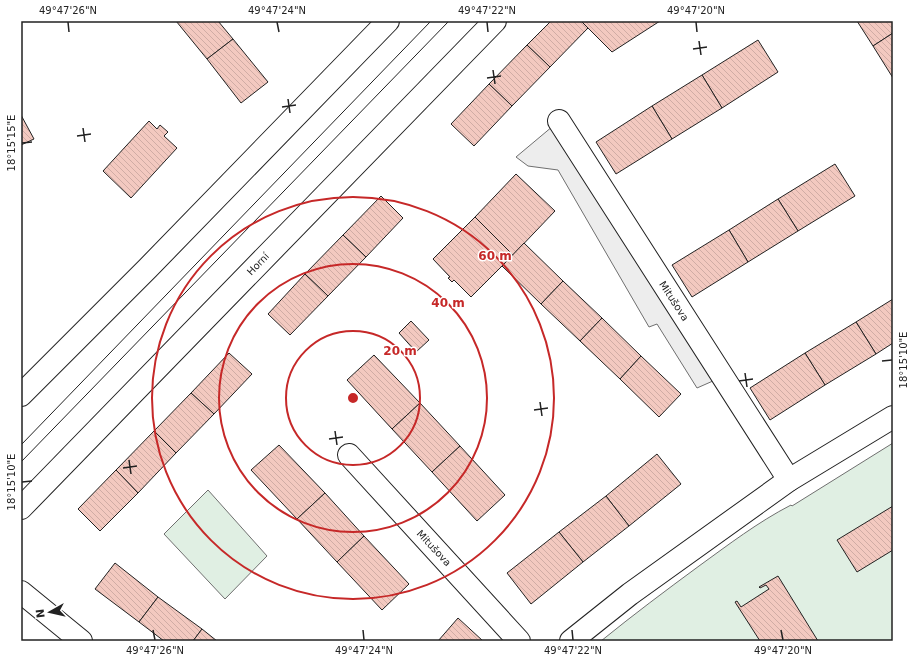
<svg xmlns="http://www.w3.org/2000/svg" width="914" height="662" font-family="'DejaVu Sans',sans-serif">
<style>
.green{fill:#e0efe3;stroke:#6f6f6f}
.parking{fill:#ededed;stroke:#6f6f6f}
.building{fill:url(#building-back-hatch);stroke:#222}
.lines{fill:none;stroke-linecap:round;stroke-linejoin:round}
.minor-casing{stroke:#222;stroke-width:24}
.minor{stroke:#fff;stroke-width:22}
.tram{stroke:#222;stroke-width:1}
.ticks{fill:none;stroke:#222;stroke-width:1.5}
.ring{fill:none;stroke:#c62828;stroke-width:2}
.labels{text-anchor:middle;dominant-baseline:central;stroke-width:3;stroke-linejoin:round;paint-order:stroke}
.street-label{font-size:10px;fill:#222;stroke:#fff}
.centre{fill:#c62828;stroke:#fff;stroke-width:2}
.ring-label{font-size:12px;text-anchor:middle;font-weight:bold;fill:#c62828;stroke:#fff;stroke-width:3;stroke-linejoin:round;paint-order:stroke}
.neatline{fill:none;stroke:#222;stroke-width:1.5}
.ticks-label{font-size:10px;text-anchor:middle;fill:#222}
</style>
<defs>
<pattern id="building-back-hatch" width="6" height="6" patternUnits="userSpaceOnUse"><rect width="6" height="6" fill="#f3c9c0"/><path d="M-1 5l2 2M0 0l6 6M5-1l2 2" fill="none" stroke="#d0aca5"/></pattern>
</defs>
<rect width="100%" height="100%" fill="#fff"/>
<g class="green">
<path d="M893,443V641H601C633,615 665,591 699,566C728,545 758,522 791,505L792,506Z"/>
<polygon points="208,490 267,556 225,599 164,534"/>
</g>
<polygon class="parking" points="559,121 722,377 697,388 657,324 649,327 558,170 528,166 516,157"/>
<g class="building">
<polygon points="176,21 218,21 233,39 207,59"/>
<polygon points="551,21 581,21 588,28 550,67 527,45"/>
<polygon points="581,21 660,21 612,52"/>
<polygon points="857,21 893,21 893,33 873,46"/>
<polygon points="893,33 893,78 873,46"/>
<polygon points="233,39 268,82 241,103 207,59"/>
<polygon points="758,40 778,72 722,108 702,75"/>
<polygon points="527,45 550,67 512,106 489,84"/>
<polygon points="702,75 722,108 672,139 652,106"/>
<polygon points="489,84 512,106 474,146 451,124"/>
<polygon points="652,106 672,139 616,174 596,142"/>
<polygon points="21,115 34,139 21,145"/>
<polygon points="149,121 157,129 160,125 168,132 164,136 177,148 131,198 103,171"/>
<polygon points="835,164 855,196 798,231 778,199"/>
<polygon points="516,174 555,211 513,255 475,217"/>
<polygon points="381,196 403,218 366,257 343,235"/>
<polygon points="778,199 798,231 748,262 729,230"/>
<polygon points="475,217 513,255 471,297 454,280 452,282 448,278 450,277 433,259"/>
<polygon points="729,230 748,262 692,297 672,265"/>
<polygon points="343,235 366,257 328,296 305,274"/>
<polygon points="524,243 563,281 541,304 502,266"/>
<polygon points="305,274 328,296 290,335 268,314"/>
<polygon points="563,281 602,318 580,341 541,304"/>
<polygon points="893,299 893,343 876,354 856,322"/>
<polygon points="602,318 641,356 620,379 580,341"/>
<polygon points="411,321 429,340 416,352 399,333"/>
<polygon points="856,322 876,354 825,385 805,353"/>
<polygon points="229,353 252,374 214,414 191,393"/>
<polygon points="805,353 825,385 770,420 750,388"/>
<polygon points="374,355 420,403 392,429 347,380"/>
<polygon points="641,356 681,394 659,417 620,379"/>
<polygon points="191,393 214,414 176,453 154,431"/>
<polygon points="420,403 460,446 432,472 392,429"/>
<polygon points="154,431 176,453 138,493 116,470"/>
<polygon points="279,445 325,493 297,519 251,470"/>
<polygon points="460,446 505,495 477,521 432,472"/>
<polygon points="657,454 681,484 629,526 606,496"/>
<polygon points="116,470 138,493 100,531 78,509"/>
<polygon points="325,493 364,536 337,562 297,519"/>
<polygon points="606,496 629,526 583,562 559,532"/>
<polygon points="893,506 893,550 857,572 837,540"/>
<polygon points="559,532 583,562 531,604 507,573"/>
<polygon points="364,536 409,584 382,610 337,562"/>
<polygon points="115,563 158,597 139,622 95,589"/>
<polygon points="778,576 818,641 760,641 735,602 737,601 741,607 769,589 766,585 760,588 759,587"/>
<polygon points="158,597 202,629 193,641 164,641 139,622"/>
<polygon points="458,618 483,641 438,641"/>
<polygon points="202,629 217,641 193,641"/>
</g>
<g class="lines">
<defs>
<g id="minor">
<polyline points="559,121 789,480"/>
<polyline points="21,395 148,268 388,21"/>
<polyline points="349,455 519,641"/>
<polyline points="21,508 495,21"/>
<polyline points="21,592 81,641"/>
<polyline points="571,641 630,594 789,480 893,417"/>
</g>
</defs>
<use href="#minor" class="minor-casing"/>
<use href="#minor" class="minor"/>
<g class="tram">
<polyline points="21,445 431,21"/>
<polyline points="21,462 449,21"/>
</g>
</g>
<path class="ticks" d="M68,22L69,32M277,22L279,32M487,22L488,32M696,22L697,32M699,41L701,55M693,49L707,47M493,70L495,84M487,78L501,76M288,99L290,113M282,107L296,105M83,128L85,142M77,136L91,134M22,143L32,142M882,361L892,360M745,373L747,387M739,381L753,379M540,402L542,416M534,410L548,408M335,431L337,445M329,439L343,437M129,460L131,474M123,468L137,466M22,482L32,481M153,630L155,640M363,630L364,640M572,630L573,640M781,630L783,640"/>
<g class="ring">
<circle cx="353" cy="398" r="67"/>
<circle cx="353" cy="398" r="134"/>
<circle cx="353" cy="398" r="201"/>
</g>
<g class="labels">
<g class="street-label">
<text transform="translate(258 264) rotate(-46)">Horní</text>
<text transform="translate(674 301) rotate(57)">Mitušova</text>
<text transform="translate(434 548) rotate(47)">Mitušova</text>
</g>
</g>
<circle cx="353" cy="398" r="6" class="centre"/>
<g class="ring-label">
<text x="495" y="260">60 m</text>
<text x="448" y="307">40 m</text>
<text x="400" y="355">20 m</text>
</g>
<rect width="914" height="662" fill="none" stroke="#ffffff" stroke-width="44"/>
<g transform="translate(50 612) rotate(262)" stroke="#ffffff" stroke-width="3" paint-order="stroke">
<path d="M0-3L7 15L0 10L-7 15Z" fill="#222222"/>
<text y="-6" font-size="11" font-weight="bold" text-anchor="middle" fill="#222222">N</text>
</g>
<rect x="22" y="22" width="870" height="618" class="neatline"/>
<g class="ticks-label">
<text x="68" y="14">49°47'26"N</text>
<text x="277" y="14">49°47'24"N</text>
<text x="487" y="14">49°47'22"N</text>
<text x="696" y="14">49°47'20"N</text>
<text transform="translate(11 143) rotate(-90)" y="4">18°15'15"E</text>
<text transform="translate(903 360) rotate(-90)" y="4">18°15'10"E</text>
<text transform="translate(11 482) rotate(-90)" y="4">18°15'10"E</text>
<text x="155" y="654">49°47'26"N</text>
<text x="364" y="654">49°47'24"N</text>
<text x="573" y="654">49°47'22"N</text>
<text x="783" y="654">49°47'20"N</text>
</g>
</svg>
